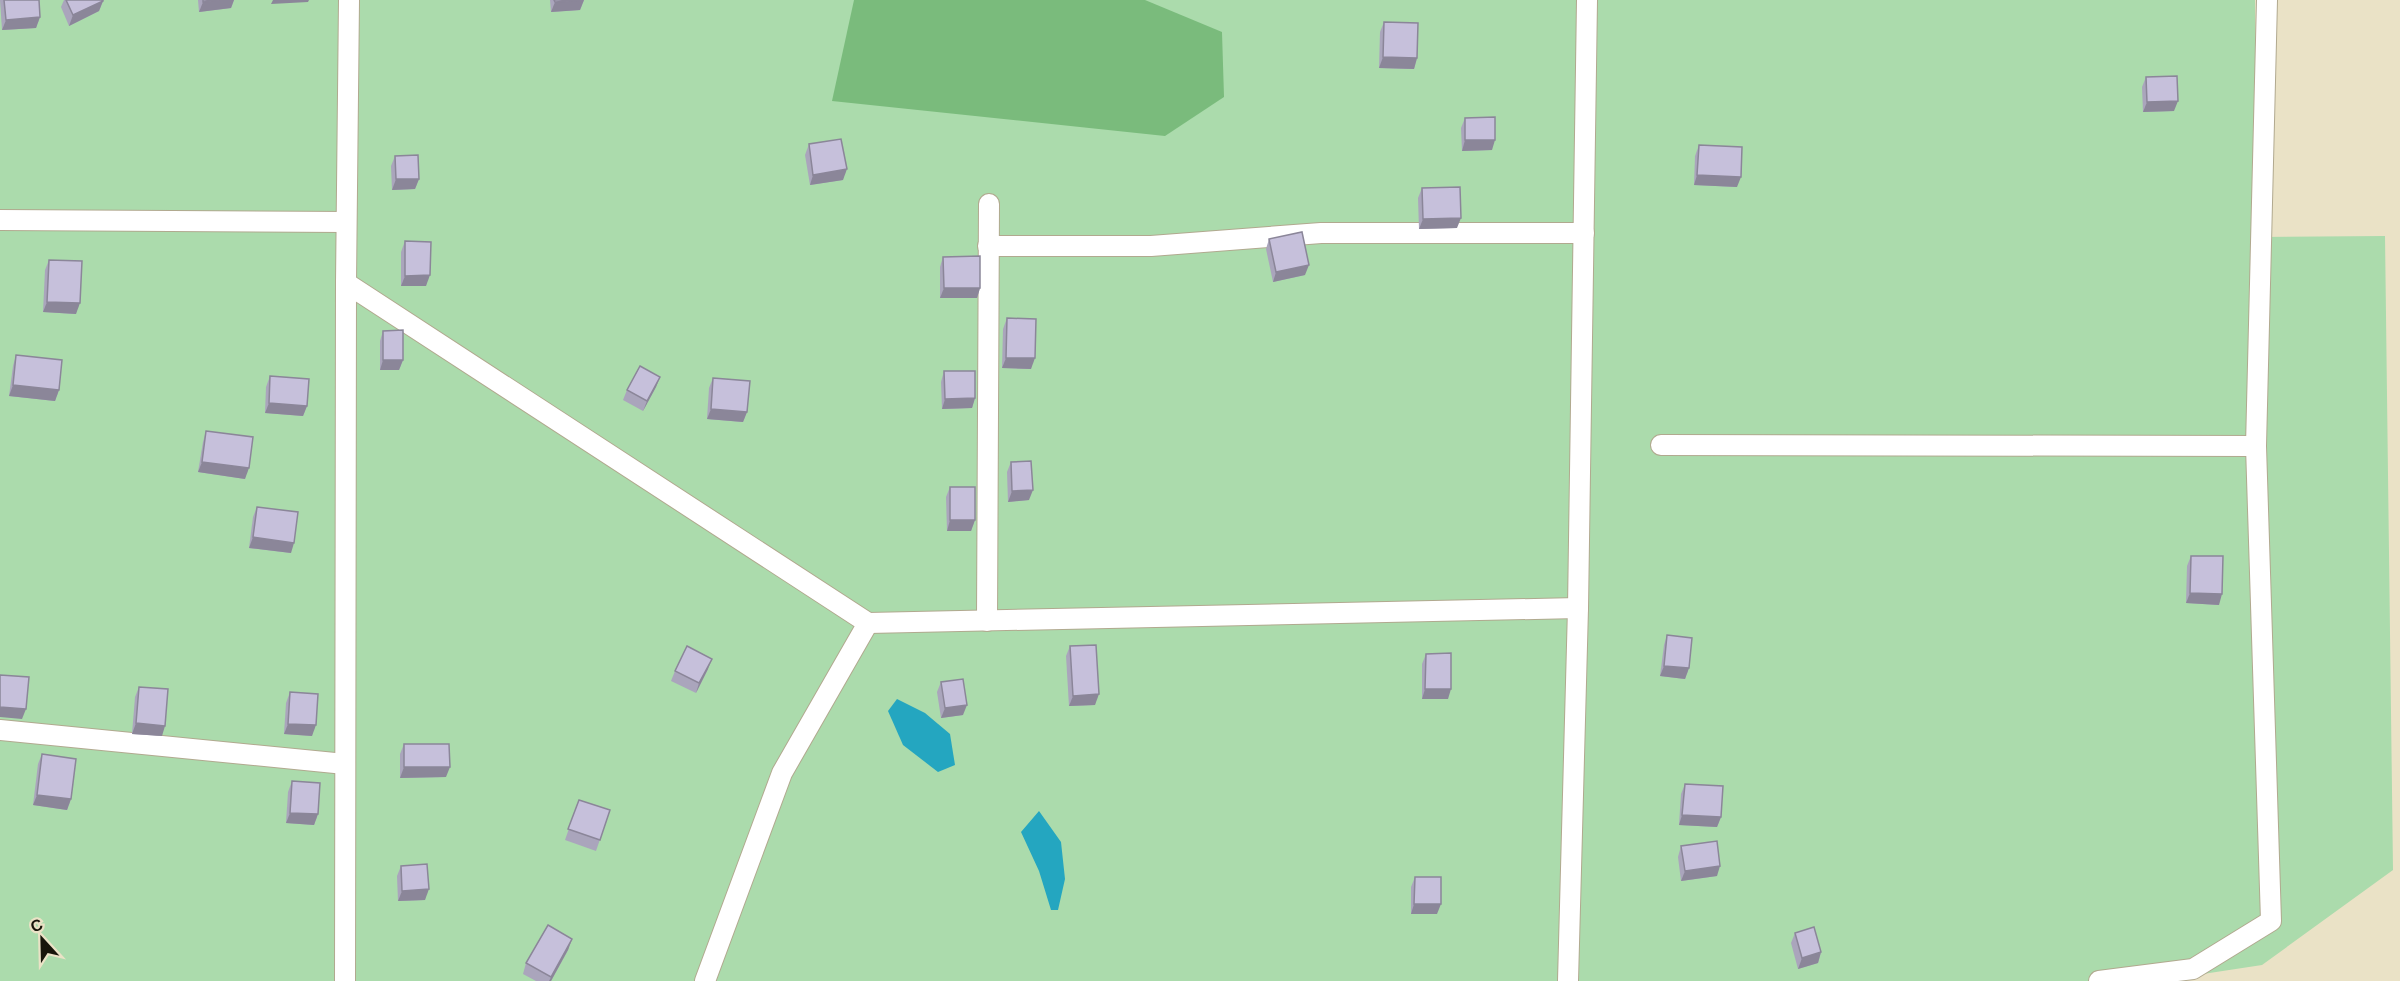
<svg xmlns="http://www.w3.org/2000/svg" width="2400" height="981" font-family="Arial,sans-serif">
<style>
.green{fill:#abdbac}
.forest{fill:#7abb7c}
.water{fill:#24a6c0}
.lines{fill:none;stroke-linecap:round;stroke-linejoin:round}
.lane-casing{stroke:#b1a98f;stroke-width:22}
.lane{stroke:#fff;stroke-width:20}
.wall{fill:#aaa5bc}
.shaded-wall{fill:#8b8699}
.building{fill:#c6c0db;stroke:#8b8699;stroke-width:1.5}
</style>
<rect width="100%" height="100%" fill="#eae2c6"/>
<polygon class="green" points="0,0 2255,0 2257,237 2385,236 2393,870 2262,965 2157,981 0,981"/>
<polygon class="forest" points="854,0 1145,0 1222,32 1224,97 1165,136 832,101"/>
<g class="water">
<polygon points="897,699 925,713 950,734 955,765 938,772 903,745 888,711"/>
<polygon points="1039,811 1061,842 1065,879 1058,910 1051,910 1039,871 1021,832"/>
</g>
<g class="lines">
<defs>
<g id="lane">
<polyline points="0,220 346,222"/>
<polyline points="988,246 1151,246 1321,233 1584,233"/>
<polyline points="346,283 868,623 782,773 705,981"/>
<polyline points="1661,445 2256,446"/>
<polyline points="987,621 989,204"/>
<polyline points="868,623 1578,608"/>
<polyline points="0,730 345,764"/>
<polyline points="345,981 346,283 349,0"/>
<polyline points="1568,981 1578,608 1587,0"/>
<polyline points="2099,981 2193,969 2271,921 2256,446 2267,0"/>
</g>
</defs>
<use href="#lane" class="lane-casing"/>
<use href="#lane" class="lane"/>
</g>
<g class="wall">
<polygon points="0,0 39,0 40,17 36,28 2,30"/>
<polygon points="64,0 103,0 103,1 99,11 69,26 61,7"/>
<polygon points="198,0 234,0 231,8 199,12"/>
<polygon points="550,0 584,0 580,10 551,12"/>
<polygon points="1384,22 1417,58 1414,69 1379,68 1380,32"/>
<polygon points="2146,77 2174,111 2143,112 2142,87"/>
<polygon points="1465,118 1492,150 1462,151 1461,128"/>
<polygon points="809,144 843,180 810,185 805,155"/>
<polygon points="1699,145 1737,187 1694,185 1695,156"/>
<polygon points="395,156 419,179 415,189 392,190 391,166"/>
<polygon points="1422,188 1457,228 1419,229 1418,198"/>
<polygon points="1269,239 1305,275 1273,282 1266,249"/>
<polygon points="405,241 426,286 401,286 401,252"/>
<polygon points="943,257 980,288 977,298 940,298 940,267"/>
<polygon points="49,260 76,314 43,312 45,270"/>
<polygon points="1007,318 1031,369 1002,368 1003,329"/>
<polygon points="383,331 403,360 399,370 380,370 380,341"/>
<polygon points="16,355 59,390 55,401 9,396 13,366"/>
<polygon points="944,371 975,398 972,408 942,409 941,382"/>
<polygon points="270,376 307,406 303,416 265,413 266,387"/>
<polygon points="660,377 656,387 643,411 623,400 627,390"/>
<polygon points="713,378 747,412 743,422 707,419 709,388"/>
<polygon points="206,431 245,479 198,472 203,442"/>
<polygon points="1011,462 1029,500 1008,502 1007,472"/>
<polygon points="950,487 975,520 971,531 947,531 946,497"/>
<polygon points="257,507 291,553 249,548 253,517"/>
<polygon points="2191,556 2219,605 2186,603 2187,566"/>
<polygon points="1667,635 1689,668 1685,679 1660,676 1664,645"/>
<polygon points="1070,646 1095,705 1069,706 1066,656"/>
<polygon points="1426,654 1448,699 1422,699 1422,664"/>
<polygon points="708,669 696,693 671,681 675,671"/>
<polygon points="941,682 963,715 941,718 937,692"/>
<polygon points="139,687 162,736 132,734 135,697"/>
<polygon points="290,692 312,736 284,734 286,703"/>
<polygon points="404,744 446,777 400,778 400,754"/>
<polygon points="42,754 71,799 67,810 33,805 38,764"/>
<polygon points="292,781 318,814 314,825 286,823 288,792"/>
<polygon points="1685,784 1721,817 1717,827 1679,825 1681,794"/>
<polygon points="579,800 610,810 596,851 565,840"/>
<polygon points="1681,846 1717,876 1681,881 1678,857"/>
<polygon points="401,866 425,900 398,901 397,876"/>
<polygon points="1415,877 1437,914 1411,914 1411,887"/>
<polygon points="1795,933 1821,952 1818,963 1798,969 1791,943"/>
<polygon points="572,939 568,950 551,981 536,981 523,974 526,963"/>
</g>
<g class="shaded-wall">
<polygon points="219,0 234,0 231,8 199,12 203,2"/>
<polygon points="273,0 309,0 308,2 271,4"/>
<polygon points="584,0 580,10 551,12 555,2"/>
<polygon points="103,1 99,11 69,26 73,15"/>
<polygon points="40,17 36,28 2,30 6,20"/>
<polygon points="1383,57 1417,58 1414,69 1379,68"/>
<polygon points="2178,101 2174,111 2143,112 2147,102"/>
<polygon points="1465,140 1495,140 1492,150 1462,151"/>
<polygon points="847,169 843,180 810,185 813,175"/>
<polygon points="1697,175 1741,177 1737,187 1694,185"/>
<polygon points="396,179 419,179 415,189 392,190"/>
<polygon points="1461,218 1457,228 1419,229 1423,219"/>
<polygon points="1309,265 1305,275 1273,282 1276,272"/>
<polygon points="430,275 426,286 401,286 405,276"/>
<polygon points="944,288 980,288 977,298 940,298"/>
<polygon points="47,302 80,303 76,314 43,312"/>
<polygon points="1006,358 1035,358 1031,369 1002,368"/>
<polygon points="383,360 403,360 399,370 380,370"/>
<polygon points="660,377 656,387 643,411 647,401"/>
<polygon points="13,385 59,390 55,401 9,396"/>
<polygon points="975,398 972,408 942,409 945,399"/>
<polygon points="269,403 307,406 303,416 265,413"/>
<polygon points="711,409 747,412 743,422 707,419"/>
<polygon points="202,462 249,468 245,479 198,472"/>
<polygon points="1033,490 1029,500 1008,502 1012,491"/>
<polygon points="950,520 975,520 971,531 947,531"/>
<polygon points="253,537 294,543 291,553 249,548"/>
<polygon points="2190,593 2222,594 2219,605 2186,603"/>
<polygon points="712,659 708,669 696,693 699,683"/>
<polygon points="1664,666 1689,668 1685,679 1660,676"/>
<polygon points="1425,689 1451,689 1448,699 1422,699"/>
<polygon points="1099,694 1095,705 1069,706 1073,696"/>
<polygon points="967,705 963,715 941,718 945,708"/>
<polygon points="0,707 26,709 22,719 0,717"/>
<polygon points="136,723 165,726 162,736 132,734"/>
<polygon points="288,724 316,725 312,736 284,734"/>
<polygon points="404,767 450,767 446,777 400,778"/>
<polygon points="37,795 71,799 67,810 33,805"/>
<polygon points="290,813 318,814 314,825 286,823"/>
<polygon points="1682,815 1721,817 1717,827 1679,825"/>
<polygon points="1720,866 1717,876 1681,881 1685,871"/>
<polygon points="429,889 425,900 398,901 402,891"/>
<polygon points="1414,904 1441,904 1437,914 1411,914"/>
<polygon points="572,939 568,950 551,981 549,981"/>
<polygon points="1821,952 1818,963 1798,969 1802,958"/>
</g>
<g class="building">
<polygon points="4,0 39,0 40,17 6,20"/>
<polygon points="66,0 103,0 103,1 73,15"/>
<polygon points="203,0 219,0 203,2"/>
<polygon points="554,0 583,0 555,2"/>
<polygon points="1384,22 1418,23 1417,58 1383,57"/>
<polygon points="2177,76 2178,101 2147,102 2146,77"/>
<polygon points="1495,117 1495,140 1465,140 1465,118"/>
<polygon points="841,139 847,169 813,175 809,144"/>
<polygon points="1699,145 1742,147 1741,177 1697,175"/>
<polygon points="418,155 419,179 396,179 395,156"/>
<polygon points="1460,187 1461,218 1423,219 1422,188"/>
<polygon points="1302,232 1309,265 1276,272 1269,239"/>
<polygon points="405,241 431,242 430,275 405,276"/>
<polygon points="980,256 980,288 944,288 943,257"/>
<polygon points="49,260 82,261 80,303 47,302"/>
<polygon points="1007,318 1036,319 1035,358 1006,358"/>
<polygon points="403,330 403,360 383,360 383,331"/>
<polygon points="16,355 62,360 59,390 13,385"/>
<polygon points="640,366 660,377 647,401 627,390"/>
<polygon points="944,371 975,371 975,398 945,399"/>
<polygon points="270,376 309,379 307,406 269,403"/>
<polygon points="713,378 750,381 747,412 711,409"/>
<polygon points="206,431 253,437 249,468 202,462"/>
<polygon points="1031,461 1033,490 1012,491 1011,462"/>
<rect x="950" y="487" width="25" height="33"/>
<polygon points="257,507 298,512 294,543 253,537"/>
<polygon points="2191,556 2223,556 2222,594 2190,593"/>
<polygon points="1667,635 1692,638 1689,668 1664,666"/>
<polygon points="1096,645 1099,694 1073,696 1070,646"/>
<polygon points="687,646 712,659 699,683 675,671"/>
<polygon points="1451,653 1451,689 1425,689 1426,654"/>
<polygon points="0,675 29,677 26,709 0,707"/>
<polygon points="963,679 967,705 945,708 941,682"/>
<polygon points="139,687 168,689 165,726 136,723"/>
<polygon points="290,692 318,694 316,725 288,724"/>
<polygon points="404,744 449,744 450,767 404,767"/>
<polygon points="42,754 76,759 71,799 37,795"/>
<polygon points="292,781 320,783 318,814 290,813"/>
<polygon points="1685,784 1723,786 1721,817 1682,815"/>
<polygon points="579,800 610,810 600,840 568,829"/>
<polygon points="1717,841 1720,866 1685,871 1681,846"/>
<polygon points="427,864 429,889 402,891 401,866"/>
<polygon points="1415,877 1441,877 1441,904 1414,904"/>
<polygon points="548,925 572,939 551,977 526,963"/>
<polygon points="1814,927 1821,952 1802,958 1795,933"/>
</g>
<g transform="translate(42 939) rotate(338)" stroke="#eae2c6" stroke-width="4.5" paint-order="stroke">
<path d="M0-4.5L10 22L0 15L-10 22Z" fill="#18150b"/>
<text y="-9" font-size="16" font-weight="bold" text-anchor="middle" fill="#18150b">С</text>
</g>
</svg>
